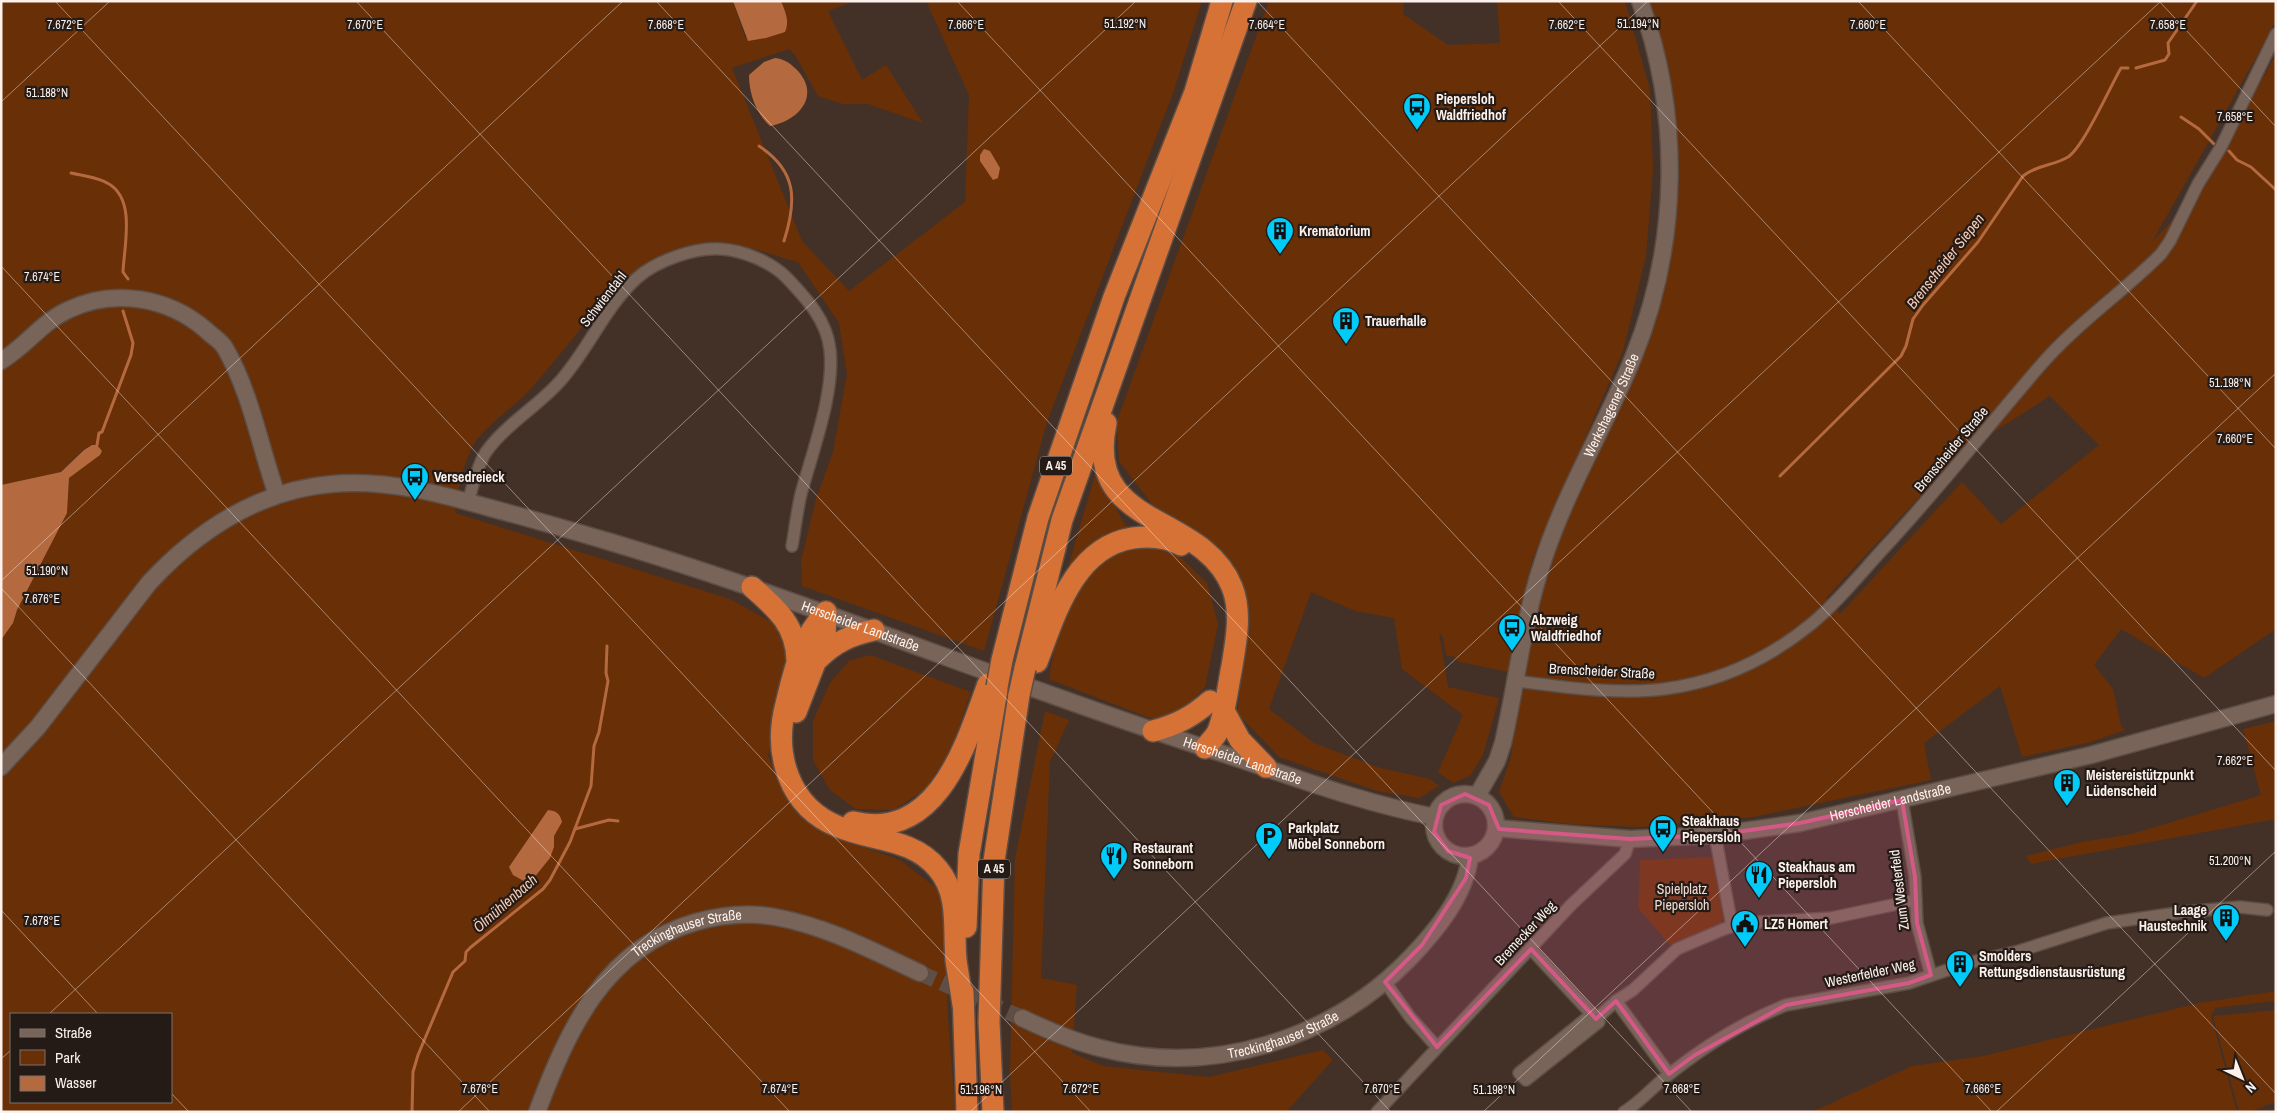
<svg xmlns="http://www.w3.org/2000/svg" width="2277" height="1113" font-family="'Archivo Narrow',sans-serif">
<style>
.green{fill:#692f07;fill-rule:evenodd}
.water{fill:#b5693f}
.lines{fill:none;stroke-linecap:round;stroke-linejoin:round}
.stream{stroke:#b5693f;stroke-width:3}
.secondary-tunnel{stroke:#5f4e45;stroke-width:16;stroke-dasharray:16 8;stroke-linecap:butt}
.minor-casing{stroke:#5c4d45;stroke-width:14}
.secondary-casing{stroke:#5c4d45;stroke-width:19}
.motorway-casing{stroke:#5c4d45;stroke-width:24}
.minor{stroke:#786459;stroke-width:11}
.secondary{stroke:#786459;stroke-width:16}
.motorway{stroke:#d67236;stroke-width:21}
.motorway-bridge-casing{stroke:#5c4d45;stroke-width:24;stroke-linecap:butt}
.motorway-bridge{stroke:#d67236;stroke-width:21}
.marked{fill:#d45986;fill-opacity:0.2;stroke:#d45986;stroke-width:4;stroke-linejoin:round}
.ticks{fill:none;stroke:#fdf1eb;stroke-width:1;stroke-opacity:0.45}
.labels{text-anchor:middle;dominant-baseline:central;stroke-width:4.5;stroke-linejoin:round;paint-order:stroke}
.shield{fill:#241b17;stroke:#bcb1ab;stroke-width:1}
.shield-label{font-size:12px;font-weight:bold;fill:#fdf1eb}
.poi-label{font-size:14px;font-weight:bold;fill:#fdf1eb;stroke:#241b17;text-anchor:start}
.street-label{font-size:14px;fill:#fdf1eb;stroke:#241b17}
.park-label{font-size:14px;fill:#f1dbd0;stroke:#241b17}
.water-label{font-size:15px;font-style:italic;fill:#f7ccb6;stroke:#241b17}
.ticks-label{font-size:12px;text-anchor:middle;fill:#fdf1eb;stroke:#241b17;stroke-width:4.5;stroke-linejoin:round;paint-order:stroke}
</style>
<rect width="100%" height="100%" fill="#433128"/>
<g class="green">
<path d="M1,1H733L745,38L786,15L781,1H855L828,11L862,80L886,65L923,123L868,104H843L818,96L795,55L789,49L732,68L802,241L849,291L965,202L969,95L926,1H1202L1173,93L1047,422L984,651L802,586L801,561L816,499L833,452L847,374L839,323L798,262C766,254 731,237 698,245C618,264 578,338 526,394C511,409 485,426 474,444C462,465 458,489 455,513L730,599L775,624L790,659L768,756L798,811L835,837L900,860L944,894L948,1018L955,1112H1V640L13,623L17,610L67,513L69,478L89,462L92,445L83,450L61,472L1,485ZM11,1014H171V1102H11Z"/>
<polygon points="1269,1 1404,1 1403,14 1448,45 1500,43 1497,1 1625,1 1650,90 1653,170 1646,256 1623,351 1533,558 1509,672 1459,662 1455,657 1446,655 1443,638 1439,632 1448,687 1499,698 1483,755 1471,775 1453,783 1438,772 1463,715 1402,669 1394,618 1355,611 1311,592 1269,709 1314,743 1377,767 1430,779 1439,786 1419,798 1377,791 1279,757 1237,713 1248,629 1235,568 1199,534 1155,508 1119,461 1117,421"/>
<path d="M1639,1H2276V20L2262,47L2152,242L2205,185L2276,54V629L2204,678L2121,629L2094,665L2113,689L2121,726L2125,730L2091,742L2022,757L2000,686L1924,743L1931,780L1753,817L1640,827L1568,824L1514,817L1499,792L1511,757L1533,610L1547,564L1578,492L1636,372L1650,331L1674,196ZM2050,396L2099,445L2001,524L1962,482L1840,614L1826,598L1960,453Z"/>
<polygon points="1096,472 1125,525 1174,551 1207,583 1218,624 1205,687 1183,710 1155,720 1049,679 1069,564"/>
<polygon points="870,655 971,692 951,751 925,789 894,810 856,809 830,790 813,760 813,721 830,683 849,661"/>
<polygon points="1045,711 1069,720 1050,762 1041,978 1077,985 1072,1053 1103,1066 1209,1077 1323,1050 1333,1060 1286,1112 1012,1112 1010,1073 1015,859"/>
<polygon points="2276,721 2276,819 2031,864 2026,856 2081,842 2132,834 2261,795 2243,729"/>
<path d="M1711,857L1715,862C1719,880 1733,913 1718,926L1670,945L1638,908L1640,860Z"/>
<polygon points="2276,991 2276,1001 2215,1008 2211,1016 2237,1112 1812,1112 1912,1066 1983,1056 2199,1003"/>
<polygon points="2276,1010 2276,1102 2249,1112 2239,1112 2213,1016"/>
</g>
<g class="water">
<path d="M733,1H781C785,11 790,21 785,32L766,38L748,41Z"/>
<path d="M775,58C785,59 791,64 798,71C821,97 797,121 770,126C756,113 749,94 749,75L764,62Z"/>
<polygon points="984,149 990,151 1000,168 998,178 993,180 980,161 980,155"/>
<polygon points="92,445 97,445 102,451 100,455 69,478 67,513 17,610 13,623 1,640 1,485 61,472 84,450"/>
<path d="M548,810C556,811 560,813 562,822L554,836V847L550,858L529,884L513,875L509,867Z"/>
</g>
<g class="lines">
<g class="stream">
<polyline points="2136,68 2165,60 2169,54 2168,43 2197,1"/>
<polyline points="2181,117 2199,129 2214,144"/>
<path d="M759,146C797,171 797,200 784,241"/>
<polyline points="2229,151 2237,160 2251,167 2276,190"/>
<path d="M71,173C84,176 98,177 109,184C136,200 124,246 123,272L128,279"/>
<polyline points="97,445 99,433 102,432 131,355 133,343 123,311"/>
<path d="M1780,476L1901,356L1906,346L1913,319L1923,305L1978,242L2023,176C2036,165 2053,166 2068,157C2084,146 2110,87 2121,68H2128"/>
<polyline points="575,829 609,820 618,821"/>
<polyline points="412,1112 413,1072 418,1055 453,972 465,961 466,952 471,947 543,889 550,880 570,842 591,786 594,746 599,732 608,681 606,673 607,646"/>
</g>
<polyline class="secondary-tunnel" points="920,973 1022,1018"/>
<defs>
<g id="minor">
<path d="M468,502C473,486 477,466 486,452C507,423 540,405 562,379C589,348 606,306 637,278C656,261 695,247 721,249C742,250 771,262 786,277C806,298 827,320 830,350C835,392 812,453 801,494C797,511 795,529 792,546"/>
<path d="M1516,681C1564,687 1616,695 1664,689C1718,682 1768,659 1810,625C1837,603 1860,574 1884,548C1939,489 1988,426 2040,366C2076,324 2122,293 2161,254L2170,241L2198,184L2221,147L2276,34"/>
<polyline points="1902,800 1915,877 1917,923 1931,975"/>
<polyline points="1715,835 1732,926"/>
<polyline points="1531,949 1596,1019 1616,1001 1633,990 1677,949 1724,929 1742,923 1831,918 1916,900"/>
<polyline points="1385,982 1410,1017 1437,1047"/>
<polyline points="1616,1001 1669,1074"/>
<polyline points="1592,1014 1519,1073 1526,1080 1599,1022 1596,1019"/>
<polyline points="1377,1112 1571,905 1625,854 1630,839"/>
<path d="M1624,1112C1642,1101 1654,1085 1671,1073C1705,1046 1746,1021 1786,1005L1909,983L1968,963L2019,951L2107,923L2184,912L2240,907L2267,910"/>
</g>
<g id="secondary">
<path d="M1,361C25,347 42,322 68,310C113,288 168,297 206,330C212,336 221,341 225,348C251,393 260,447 277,495"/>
<path id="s1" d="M1,767L38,727L149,583C197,531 259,490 332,484C388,479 441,494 494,509C532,519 569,530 607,541C815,603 1017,688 1224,754C1294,777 1362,803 1435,817"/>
<circle cx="1465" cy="825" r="31"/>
<path id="s2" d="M1477,796L1497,761L1503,743C1517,682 1523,620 1543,561C1566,490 1605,427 1633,358C1679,245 1682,116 1640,1"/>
<path id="s3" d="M1496,828L1630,839L1715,835L1800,823L2091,755L2276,704"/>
<path id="s4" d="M1022,1018C1047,1030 1072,1041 1100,1048C1211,1077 1330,1040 1409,959C1436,931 1466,895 1470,856"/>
<path id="s5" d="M537,1112C568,1030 604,948 696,922C721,915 748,912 775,917C826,926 873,951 920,973"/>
</g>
<g id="motorway">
<path d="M1106,423C1083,530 1202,511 1232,587C1242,612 1236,641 1232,666C1228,685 1225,716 1217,733C1214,738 1209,743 1205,748"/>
<path d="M752,587C777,609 796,625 797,660"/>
<path d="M826,612C801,638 794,671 786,704C773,753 788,807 839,827C872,841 913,838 938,869C960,895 953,929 956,960C958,975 961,990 963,1005"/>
<path d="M818,659C835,642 851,635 874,630"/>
<polyline points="1002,660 1038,518 1114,297 1195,92 1222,1"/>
<path d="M1037,662C1055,615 1074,547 1133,538C1148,536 1167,537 1181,545"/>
<polyline points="1025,668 1062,520 1246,1"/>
<polyline points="1223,709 1240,740 1266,767"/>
<polyline points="796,712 825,637 826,612"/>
<path d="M1153,731C1176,725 1192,717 1210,701"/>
<path d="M853,822C938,842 966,744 988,684"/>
<polyline points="966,927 969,854 997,690"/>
<polyline points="963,992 967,1112"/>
<polyline points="993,1112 989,1022 994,861 1019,695"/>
</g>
</defs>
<use href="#minor" class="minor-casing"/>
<use href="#secondary" class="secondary-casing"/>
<use href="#motorway" class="motorway-casing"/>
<use href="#minor" class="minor"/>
<use href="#secondary" class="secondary"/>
<use href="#motorway" class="motorway"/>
<defs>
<g id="motorway-bridge">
<polyline points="997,687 1002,660"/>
<polyline points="1019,695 1025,668"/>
</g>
</defs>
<use href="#motorway-bridge" class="motorway-bridge-casing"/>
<use href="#motorway-bridge" class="motorway-bridge"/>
</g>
<path class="marked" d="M1465,794L1489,805L1499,829L1630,839L1715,835L1800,823L1902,800L1915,877L1917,923L1931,975L1909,983L1786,1005L1695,1055L1669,1074L1616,1001L1596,1019L1531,949L1437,1047L1385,982L1422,945L1466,878L1470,858L1448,851L1434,832L1441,805Z"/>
<path class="ticks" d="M55,1L1091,1112M356,1L1391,1112M656,1L1692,1112M957,1L1992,1112M1257,1L2276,1094M1558,1L2276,771M1858,1L2276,449M2159,1L2276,127M1,102L110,1M1,266L790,1112M1,581L623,1M1,588L490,1112M1,910L98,1014M49,1014L1136,1M1,1059L11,1050M171,1093L189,1112M458,1112L1648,1M970,1112L2161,1M1483,1112L2276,373M1996,1112L2276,851"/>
<defs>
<symbol id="bus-pin" viewBox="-11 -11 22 30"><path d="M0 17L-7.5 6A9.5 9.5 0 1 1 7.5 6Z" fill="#00cbf9" stroke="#241b17"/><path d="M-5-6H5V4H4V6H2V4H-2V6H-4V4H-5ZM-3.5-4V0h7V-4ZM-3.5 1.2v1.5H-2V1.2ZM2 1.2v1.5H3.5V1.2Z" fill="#111"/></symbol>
<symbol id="building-pin" viewBox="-11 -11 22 30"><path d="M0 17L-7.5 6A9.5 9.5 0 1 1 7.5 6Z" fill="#00cbf9" stroke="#241b17"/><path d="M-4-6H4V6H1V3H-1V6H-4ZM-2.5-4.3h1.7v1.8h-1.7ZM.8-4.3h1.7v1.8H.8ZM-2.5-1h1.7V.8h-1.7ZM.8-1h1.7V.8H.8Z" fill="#111"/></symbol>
<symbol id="parking-pin" viewBox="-11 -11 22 30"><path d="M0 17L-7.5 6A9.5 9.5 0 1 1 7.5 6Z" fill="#00cbf9" stroke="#241b17"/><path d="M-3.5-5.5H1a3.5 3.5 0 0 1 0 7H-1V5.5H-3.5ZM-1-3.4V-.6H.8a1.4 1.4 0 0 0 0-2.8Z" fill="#111"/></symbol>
<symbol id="restaurant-pin" viewBox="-11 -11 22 30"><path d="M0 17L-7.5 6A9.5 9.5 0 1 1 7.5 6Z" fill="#00cbf9" stroke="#241b17"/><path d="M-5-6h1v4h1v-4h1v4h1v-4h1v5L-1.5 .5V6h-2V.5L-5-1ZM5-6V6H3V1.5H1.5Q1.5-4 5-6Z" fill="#111"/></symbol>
<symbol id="civic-pin" viewBox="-11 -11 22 30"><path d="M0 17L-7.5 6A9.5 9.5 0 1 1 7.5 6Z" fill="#00cbf9" stroke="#241b17"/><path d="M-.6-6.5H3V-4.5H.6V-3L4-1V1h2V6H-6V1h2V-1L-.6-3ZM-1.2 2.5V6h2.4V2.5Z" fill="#111"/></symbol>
</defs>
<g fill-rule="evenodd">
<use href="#bus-pin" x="1401" y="91" width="32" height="43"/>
<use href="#building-pin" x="1264" y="215" width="32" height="43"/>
<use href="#building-pin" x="1330" y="305" width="32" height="43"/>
<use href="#bus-pin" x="399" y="461" width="32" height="43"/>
<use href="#bus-pin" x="1496" y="612" width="32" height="43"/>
<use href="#building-pin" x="2051" y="767" width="32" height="43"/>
<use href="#bus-pin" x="1647" y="813" width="32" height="43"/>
<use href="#parking-pin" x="1253" y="820" width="32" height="43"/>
<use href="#restaurant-pin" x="1098" y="840" width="32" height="43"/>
<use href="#restaurant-pin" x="1743" y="859" width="32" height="43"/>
<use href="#building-pin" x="2210" y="902" width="32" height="43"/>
<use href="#civic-pin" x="1729" y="908" width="32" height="43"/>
<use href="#building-pin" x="1944" y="948" width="32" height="43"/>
</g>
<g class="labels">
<g class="shield">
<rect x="1040" y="456.5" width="32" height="19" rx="4"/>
<rect x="978" y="859.5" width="32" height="19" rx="4"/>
</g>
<g class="shield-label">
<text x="1056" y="466">A 45</text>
<text x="994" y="869">A 45</text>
</g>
<g class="poi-label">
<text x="1436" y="99">Piepersloh<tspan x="1436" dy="16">Waldfriedhof</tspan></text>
<text x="1299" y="231">Krematorium</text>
<text x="1365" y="321">Trauerhalle</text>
<text x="434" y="477">Versedreieck</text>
<text x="1531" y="620">Abzweig<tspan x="1531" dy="16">Waldfriedhof</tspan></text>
<text x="2086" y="775">Meistereistützpunkt<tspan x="2086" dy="16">Lüdenscheid</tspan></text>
<text x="1682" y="821">Steakhaus<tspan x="1682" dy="16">Piepersloh</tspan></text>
<text x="1288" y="828">Parkplatz<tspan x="1288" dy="16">Möbel Sonneborn</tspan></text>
<text x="1133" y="848">Restaurant<tspan x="1133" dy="16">Sonneborn</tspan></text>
<text x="1778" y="867">Steakhaus am<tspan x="1778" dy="16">Piepersloh</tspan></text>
<text x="2207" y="910" text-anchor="end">Laage<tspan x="2207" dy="16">Haustechnik</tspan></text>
<text x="1764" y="924">LZ5 Homert</text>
<text x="1979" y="956">Smolders<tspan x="1979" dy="16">Rettungsdienstausrüstung</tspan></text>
</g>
<g class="street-label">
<text transform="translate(603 299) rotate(-52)">Schwiendahl</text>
<text stroke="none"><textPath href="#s2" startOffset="416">Werkshagener Straße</textPath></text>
<text transform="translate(1951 449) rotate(-50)">Brenscheider Straße</text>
<text stroke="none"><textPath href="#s1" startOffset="999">Herscheider Landstraße</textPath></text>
<text transform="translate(1602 671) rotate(3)">Brenscheider Straße</text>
<text stroke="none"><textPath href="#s1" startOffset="1404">Herscheider Landstraße</textPath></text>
<text stroke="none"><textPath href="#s3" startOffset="398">Herscheider Landstraße</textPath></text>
<text transform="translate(1899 890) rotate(-97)">Zum Westerfeld</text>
<text transform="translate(1525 933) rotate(-47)">Bremecker Weg</text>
<text stroke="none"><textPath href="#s5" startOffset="246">Treckinghauser Straße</textPath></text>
<text transform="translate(1870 973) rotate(-12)">Westerfelder Weg</text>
<text stroke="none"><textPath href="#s4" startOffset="271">Treckinghauser Straße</textPath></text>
</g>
<g class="park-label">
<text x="1682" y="889">Spielplatz<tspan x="1682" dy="16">Piepersloh</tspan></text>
</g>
<g class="water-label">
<text transform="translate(1945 261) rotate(-52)">Brenscheider Siepen</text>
<text transform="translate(505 903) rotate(-41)">Ölmühlenbach</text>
</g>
</g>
<g class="ticks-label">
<text x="1125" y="28">51.192°N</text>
<text x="1638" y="28">51.194°N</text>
<text x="65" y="29">7.672°E</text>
<text x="365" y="29">7.670°E</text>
<text x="666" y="29">7.668°E</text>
<text x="966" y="29">7.666°E</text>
<text x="1267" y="29">7.664°E</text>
<text x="1567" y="29">7.662°E</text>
<text x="1868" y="29">7.660°E</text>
<text x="2168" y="29">7.658°E</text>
<text x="47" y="97">51.188°N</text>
<text x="2235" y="121">7.658°E</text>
<text x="42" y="281">7.674°E</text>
<text x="2230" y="387">51.198°N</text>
<text x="2235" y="443">7.660°E</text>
<text x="47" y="575">51.190°N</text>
<text x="42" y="603">7.676°E</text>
<text x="2235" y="765">7.662°E</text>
<text x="2230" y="865">51.200°N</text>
<text x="42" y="925">7.678°E</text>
<text x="480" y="1093">7.676°E</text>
<text x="780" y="1093">7.674°E</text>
<text x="1081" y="1093">7.672°E</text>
<text x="1382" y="1093">7.670°E</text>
<text x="1682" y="1093">7.668°E</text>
<text x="1983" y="1093">7.666°E</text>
<text x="981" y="1094">51.196°N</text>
<text x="1494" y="1094">51.198°N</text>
</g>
<rect width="2277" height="1113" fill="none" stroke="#fdf1eb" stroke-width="5"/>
<rect x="10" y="1013" width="162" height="90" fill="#241b17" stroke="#7b716c"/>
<rect x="20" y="1029" width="25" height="8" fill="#786459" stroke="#7b716c"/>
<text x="55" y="1038" font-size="15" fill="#fdf1eb">Straße</text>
<rect x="20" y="1050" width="25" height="15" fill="#692f07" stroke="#7b716c"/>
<text x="55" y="1063" font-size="15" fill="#fdf1eb">Park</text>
<rect x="20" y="1076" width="25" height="15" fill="#b5693f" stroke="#7b716c"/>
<text x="55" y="1088" font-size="15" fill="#fdf1eb">Wasser</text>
<g transform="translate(2242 1078) rotate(137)" stroke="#241b17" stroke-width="4" paint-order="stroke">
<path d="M0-4L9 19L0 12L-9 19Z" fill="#fdf1eb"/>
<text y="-8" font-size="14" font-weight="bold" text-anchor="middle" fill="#fdf1eb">N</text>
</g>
</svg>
